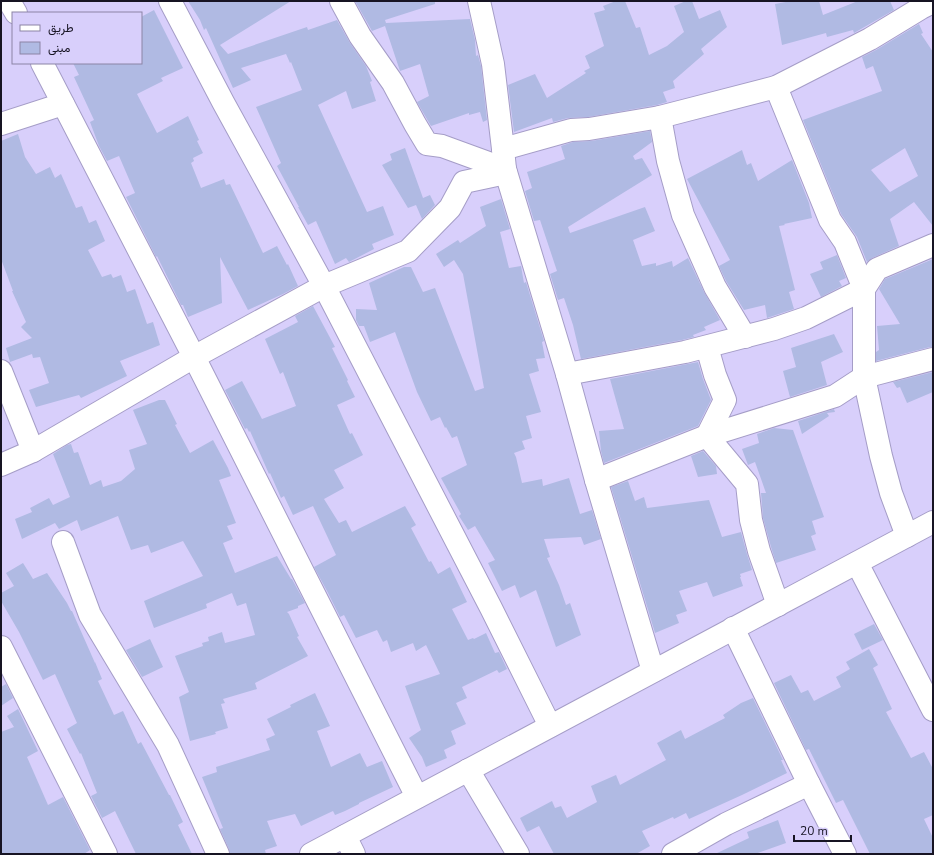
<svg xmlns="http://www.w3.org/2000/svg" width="934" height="855" font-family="'Nunito Sans',Vazirmatn,sans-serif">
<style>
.building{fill:#b0bae3;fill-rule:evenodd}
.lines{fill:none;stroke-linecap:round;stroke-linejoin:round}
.minor-casing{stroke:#a59dc7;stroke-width:24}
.tertiary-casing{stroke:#a59dc7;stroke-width:24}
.minor{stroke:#fff;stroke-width:22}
.tertiary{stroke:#fff;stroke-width:22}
</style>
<rect width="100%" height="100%" fill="#d8cffb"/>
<g class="building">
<polygon points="188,1 291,1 220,45 228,54 307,27 308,30 337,20 350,43 366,66 372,81 370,82 376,101 352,109 346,91 318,105 367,212 383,206 394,235 372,244 374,249 349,262 346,258 335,264 316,221 308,225 298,207 299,207 277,166 281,163 256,107 302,90 291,62 290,63 286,54 241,68 251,80 233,88 206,28 204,30 200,20"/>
<polygon points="355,1 435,1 435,4 385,20 386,23 470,19 475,40 476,56 478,55 481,66 487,120 483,122 480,112 469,115 469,113 431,126 417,102 429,96 420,64 400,71 385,26 372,31"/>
<polygon points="616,1 625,1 636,28 640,27 649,55 667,46 684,32 674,6 686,1 692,1 699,19 720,10 727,27 701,49 704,54 673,81 675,88 663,92 667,102 657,105 588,117 568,118 553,122 552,118 514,132 508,85 535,74 547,98 586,73 584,71 590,68 585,56 604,46 594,13 605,10 603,6"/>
<polygon points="791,1 819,1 823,15 858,1 890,1 894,10 854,33 853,30 827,37 826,33 782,45 775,4"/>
<polygon points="154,10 183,68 161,78 163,81 137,94 157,133 188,116 199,140 197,141 203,153 193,158 194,161 191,163 201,188 224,179 226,185 230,184 263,253 277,246 287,265 288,264 298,286 283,294 248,310 220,257 222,303 188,317 183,305 181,305 157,256 156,257 126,197 135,193 119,156 107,161 99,146 90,122 94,120 74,77 79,75 73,63 141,63 141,17"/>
<path d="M919,24L923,33L921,34L933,52V226L914,202L890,219L899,246L872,258L867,262L857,237L841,214L803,120L882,91L873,66L866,69L862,57L876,50ZM905,148L918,176L890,192L871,170Z"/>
<polygon points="650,131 652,142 633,156 635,160 642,158 652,175 568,227 570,233 645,207 655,231 633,240 642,266 656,263 656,266 672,261 673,267 688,258 704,292 720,320 704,327 706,330 693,335 694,337 682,340 581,359 573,325 564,298 558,300 550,274 557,271 540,220 534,221 525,191 532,188 527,172 565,159 561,146 573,142 591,141"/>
<polygon points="18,134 25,157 36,174 50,167 55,178 61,174 76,208 82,206 89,223 96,220 105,241 88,250 102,277 111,274 113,278 121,275 127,292 135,289 147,324 153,322 160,345 120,361 127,376 81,398 79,395 36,407 29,390 49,383 40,357 33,358 32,354 10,362 6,348 32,338 21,327 26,322 12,291 13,291 1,259 1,141"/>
<polygon points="405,148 423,198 430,195 435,205 422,219 416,205 408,208 382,165 392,160 390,154"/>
<polygon points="742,150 747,165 751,163 758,181 792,160 809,203 812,218 784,224 785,225 779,226 795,290 789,292 794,309 767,318 765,305 744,310 726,281 719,266 730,260 687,179"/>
<polygon points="501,199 510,229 500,232 509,268 521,266 524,283 526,282 544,341 542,342 545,358 536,359 539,371 529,374 541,412 526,416 532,438 522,441 525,449 514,453 516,457 522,483 542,479 543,486 569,478 580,514 592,510 601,539 584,545 581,537 544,539 550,557 547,558 559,585 566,605 570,603 581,635 556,647 536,590 520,598 515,585 502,591 488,563 495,560 475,526 468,530 459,516 461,514 441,478 467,465 457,436 452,438 446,427 445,428 440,417 431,421 417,392 395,332 370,342 364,326 359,326 356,320 356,309 377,310 369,283 404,267 411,267 423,292 435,288 475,391 484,388 463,274 454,260 444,267 436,254 458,240 460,243 486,226 480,207"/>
<polygon points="837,255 846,278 839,281 842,286 821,297 810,274 823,269 820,262"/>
<polygon points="933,259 933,347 930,347 876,361 876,352 879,350 877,326 900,324 879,289 885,279"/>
<polygon points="313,306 335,347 332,348 348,380 347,381 355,397 337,405 350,434 352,433 363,455 334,470 344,488 324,499 339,523 346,520 352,532 405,506 416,525 411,528 429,562 431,561 438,574 450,567 467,602 452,609 468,640 473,638 474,639 486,633 495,653 499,652 507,669 499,673 497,670 462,687 467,698 456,703 466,724 451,731 456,744 444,750 447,758 426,767 422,757 409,738 421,730 405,686 440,674 426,645 416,651 413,643 391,652 387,640 383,642 377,630 356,638 344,615 340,617 327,591 314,567 336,555 313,506 293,515 284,496 281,498 270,473 269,474 250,431 249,432 247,428 245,429 225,390 242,381 262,419 296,406 283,372 280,374 265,339 298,322 295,316"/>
<polygon points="834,334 843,352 821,362 827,385 790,397 783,371 796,367 791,348"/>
<polygon points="698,362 703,379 711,400 698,426 604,463 601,451 599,431 624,429 610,379"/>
<polygon points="933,372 933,392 907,403 900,387 897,388 893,382"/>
<polygon points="159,400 165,400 177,424 175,425 190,453 213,440 228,468 231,476 219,480 236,523 227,526 233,539 223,543 235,573 277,556 291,579 292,579 305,603 298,606 298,608 287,612 289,614 299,636 297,637 308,656 255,683 257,689 223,699 225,703 221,704 228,728 215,732 216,734 190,741 179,697 189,692 175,656 203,646 202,643 209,641 208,637 222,632 225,643 255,635 246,603 237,606 232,593 206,604 207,608 154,628 144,601 203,576 183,541 151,553 148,545 131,550 118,516 81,531 77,520 59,529 55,523 22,539 15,519 32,512 30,508 49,498 53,505 70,497 53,454 67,445 71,444 74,453 78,452 90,485 101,480 103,487 121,481 135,469 129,450 147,444 133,410"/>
<polygon points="834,409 835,412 827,413 829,416 802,434 798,421"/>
<polygon points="774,428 793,430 824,517 812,521 816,534 811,536 816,550 776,563 771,547 763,518 761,493 766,493 755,462 748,465 742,449 759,443 757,434"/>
<polygon points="703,451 716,466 717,474 698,477 691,456"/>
<polygon points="628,481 635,501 644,497 647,508 709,500 722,537 741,532 747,554 752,570 740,574 741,577 740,577 743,586 713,597 707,582 679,591 687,611 676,615 679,623 655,633 611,487"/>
<polygon points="23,563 33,579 47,573 67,603 71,611 72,611 95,663 95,662 102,679 98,681 114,715 123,711 138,744 141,742 169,795 170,795 183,822 178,825 192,854 136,854 115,811 102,818 91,796 97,793 81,753 80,754 67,729 77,723 55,674 43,680 19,632 1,601 1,593 14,586 6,573"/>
<polygon points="874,624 883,640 862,650 854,634"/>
<polygon points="150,639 163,667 142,677 126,650"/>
<polygon points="869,649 878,665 873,668 892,709 886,712 911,758 924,752 933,769 933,815 924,819 933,838 933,854 870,854 843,800 836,803 809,749 806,750 774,683 791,675 801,693 808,690 814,701 841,687 836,677 850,669 846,662"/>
<polygon points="6,684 13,698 1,706 1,687"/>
<polygon points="315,693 330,726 317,731 331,767 360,753 367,767 382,761 393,787 359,803 359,804 345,811 335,815 333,811 301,826 295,814 267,821 277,846 265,850 266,854 230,854 229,849 220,829 223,828 202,777 217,772 216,767 270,750 266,739 275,735 267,719 291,707 290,705"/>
<polygon points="753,698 783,760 781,760 787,773 742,795 689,819 686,813 674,819 673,817 642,831 650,846 636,854 554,854 539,826 527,832 520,818 552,801 555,808 561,806 567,818 597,802 591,786 616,775 620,785 666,760 657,743 681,730 685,739 725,718 723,715 741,703"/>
<polygon points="18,709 38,751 27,757 48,805 63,797 90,850 84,854 1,854 1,732 14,727 7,716"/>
<polygon points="778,820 786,843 755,854 715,854 749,838 747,832"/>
</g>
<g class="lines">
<defs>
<g id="minor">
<polyline points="9,1 16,13"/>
<polyline points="170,1 223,102 324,286 491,608 550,726"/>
<polyline points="341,1 360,36 393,83 415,124 427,144 442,146 505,169"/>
<polyline points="479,1 493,64 503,149 505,169 567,374 596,480 653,671"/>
<polyline points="42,63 194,357 417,797"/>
<polyline points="776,87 830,220 845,242 864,289 864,377 881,456 891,493 907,536"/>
<polyline points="660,117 668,161 683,215 715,287 745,337"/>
<polyline points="1,124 63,104"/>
<polyline points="503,149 571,130 589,129 660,117 776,87 870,39 921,8 933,2"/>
<polyline points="707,347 715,375 725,400 707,436 747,484 751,520 759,551 778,605"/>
<polyline points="1,371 33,451"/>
<polyline points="567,374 685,352 774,329 806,318 864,289 877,269 933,245"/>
<polyline points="1,465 33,451 194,357 324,286 408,251 450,208 464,182 506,173"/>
<polyline points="596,480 707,436 835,396 864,377 933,359"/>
<polyline points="63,542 90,615 168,745 218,854"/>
<polyline points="857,563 933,710"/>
<polyline points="733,628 809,784 845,854"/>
<polyline points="1,647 106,854"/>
<polyline points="468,770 518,854"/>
<polyline points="673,854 726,824 809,784"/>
</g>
<g id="tertiary">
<polyline points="345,836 354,854"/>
<polyline points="311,854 933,522"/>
</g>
</defs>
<use href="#minor" class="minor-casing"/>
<use href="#tertiary" class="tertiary-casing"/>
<use href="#minor" class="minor"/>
<use href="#tertiary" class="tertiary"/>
</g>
<rect width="934" height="855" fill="none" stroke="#171423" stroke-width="4"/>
<rect x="12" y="12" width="130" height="52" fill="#d8cffb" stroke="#8b84a5"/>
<rect x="20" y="25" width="20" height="6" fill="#ffffff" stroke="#8b84a5"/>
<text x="48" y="32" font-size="12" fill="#171423">طريق</text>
<rect x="20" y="42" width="20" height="12" fill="#b0bae3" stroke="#8b84a5"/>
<text x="48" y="52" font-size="12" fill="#171423">مبنى</text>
<path d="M794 835v6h57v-6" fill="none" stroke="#171423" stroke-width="2"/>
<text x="800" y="835" font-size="12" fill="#171423" stroke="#d8cffb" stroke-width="3" paint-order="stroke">20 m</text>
</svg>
